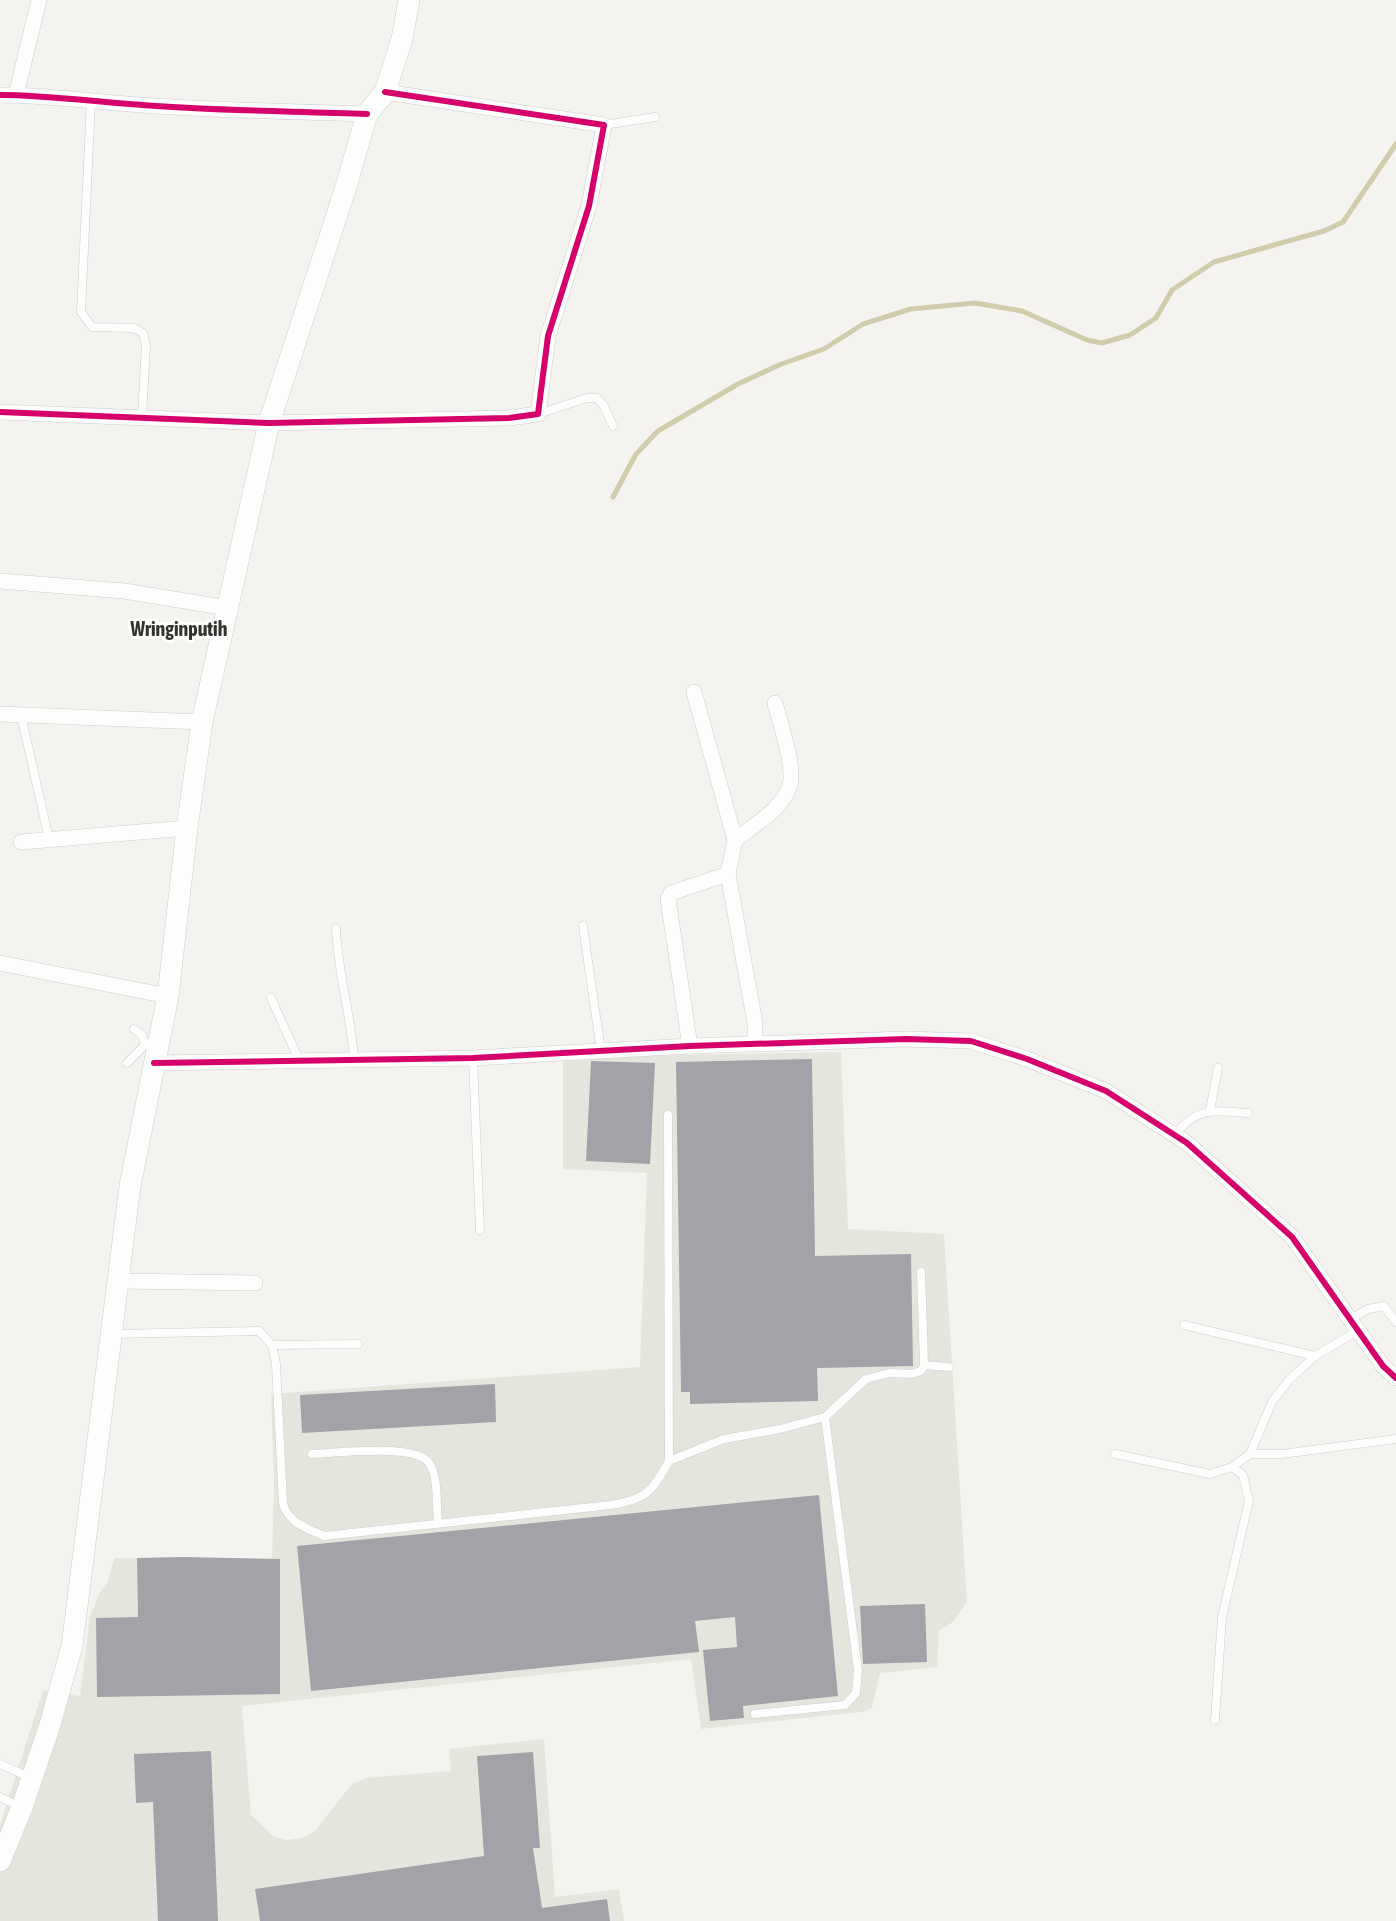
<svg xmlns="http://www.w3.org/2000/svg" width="1396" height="1921" font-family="'Asap Condensed',sans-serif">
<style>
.built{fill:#e6e5dd}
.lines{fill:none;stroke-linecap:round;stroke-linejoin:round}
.stream{stroke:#d0ccac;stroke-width:5}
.building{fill:#a2a3a8}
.service-casing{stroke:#cecdca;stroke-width:9}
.minor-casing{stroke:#cecdca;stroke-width:16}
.secondary-casing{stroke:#cecdca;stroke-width:22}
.service{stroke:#fdfdfd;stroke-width:8}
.minor{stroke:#fdfdfd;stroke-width:15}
.secondary{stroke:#fdfdfd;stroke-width:21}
.cycleway-casing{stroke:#fff;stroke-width:10}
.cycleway{stroke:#d6006c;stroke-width:6}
.labels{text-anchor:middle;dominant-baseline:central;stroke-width:6;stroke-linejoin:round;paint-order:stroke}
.quarter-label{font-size:20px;font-weight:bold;fill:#33332e;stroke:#fff}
</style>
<rect width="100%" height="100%" fill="#f4f3ef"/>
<polygon class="built" points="841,1052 848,1229 944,1234 967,1602 954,1621 939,1631 937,1667 880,1673 872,1708 862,1712 701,1729 691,1659 242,1706 251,1815 273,1836 287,1840 302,1838 314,1832 352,1784 366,1778 451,1771 449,1749 544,1739 555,1897 619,1889 624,1921 0,1921 0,1825 43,1690 80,1696 90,1616 99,1594 108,1581 114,1558 272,1559 274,1488 271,1394 640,1367 647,1173 563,1169 563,1057"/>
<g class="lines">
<polyline class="stream" points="613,497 636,454 658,431 738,384 779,365 824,349 863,324 911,309 975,303 1022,311 1087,340 1102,343 1130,335 1156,318 1172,290 1214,262 1324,231 1343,222 1396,144"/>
</g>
<g class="building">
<polygon points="812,1059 815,1256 911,1254 913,1366 817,1368 818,1401 690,1404 690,1392 681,1392 676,1062"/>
<polygon points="591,1061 655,1063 650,1164 586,1161"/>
<polygon points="495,1384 496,1422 302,1433 300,1395"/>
<polygon points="819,1495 838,1696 743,1706 744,1718 710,1721 703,1650 737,1647 735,1617 695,1621 699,1652 311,1691 297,1546"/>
<polygon points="182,1557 280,1559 280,1694 97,1697 96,1618 138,1617 137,1558"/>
<polygon points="925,1604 927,1662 863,1664 860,1606"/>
<polygon points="211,1751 218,1921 158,1921 153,1802 136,1803 134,1754"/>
<polygon points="533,1752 540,1848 533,1848 542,1908 607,1899 610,1921 260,1921 255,1889 484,1856 477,1756"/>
</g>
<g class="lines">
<defs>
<g id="service">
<polyline points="91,101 81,312 92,327 134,328 143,333 146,345 142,417"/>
<polyline points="604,125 655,117"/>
<polyline points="538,414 587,398 597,398 604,406 613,426"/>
<polyline points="21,715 49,839"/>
<polyline points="583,926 601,1051"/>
<path d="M336,929C338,974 351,1015 354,1059"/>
<polyline points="271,998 299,1060"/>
<polyline points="134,1029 142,1035 145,1045"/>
<polyline points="473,1058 480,1230"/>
<polyline points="127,1063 145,1045 155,1040"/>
<polyline points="1210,1110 1218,1068"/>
<path d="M1175,1135C1197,1106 1214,1111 1248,1113"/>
<polyline points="1351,1319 1368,1309 1384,1306 1396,1322"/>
<polyline points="1184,1325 1315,1356"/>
<path d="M114,1334L259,1331L272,1345L276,1364L283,1504C290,1524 306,1528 324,1536L611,1505C645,1500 653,1491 669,1461L668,1115"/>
<polyline points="272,1345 358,1344"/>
<polyline points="924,1365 949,1367"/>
<path d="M312,1454C336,1453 415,1443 429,1463C439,1477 436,1506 438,1523"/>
<polyline points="1115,1454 1210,1474 1232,1467 1250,1454 1272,1402 1289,1380 1315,1356 1359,1330"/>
<polyline points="1250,1454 1282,1454 1396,1439"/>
<polyline points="669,1461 724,1439 780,1429 825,1417 866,1379 889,1373 912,1374 921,1371 924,1365 921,1272"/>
<polyline points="755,1714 845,1705 856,1693 858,1670 825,1417"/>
<polyline points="1215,1720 1222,1617 1249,1501 1243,1475 1232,1467"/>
<polyline points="0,1764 31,1778"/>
<polyline points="0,1797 21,1807"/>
</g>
<g id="minor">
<path d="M0,95C48,95 94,102 142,105C217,111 292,111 367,114"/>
<polyline points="16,95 39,0"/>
<polyline points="0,412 269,423 509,418 538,414 548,336 589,206 604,125 385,92"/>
<polyline points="0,581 124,591 228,608"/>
<polyline points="694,692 735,840 728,874 755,1023 755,1044"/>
<polyline points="0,714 202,722"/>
<path d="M735,840C753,826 784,808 790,785C795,766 780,723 775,703"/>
<polyline points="21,842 187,828"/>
<polyline points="0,963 168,996"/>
<polyline points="690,1046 668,899 671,893 728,874"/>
<polyline points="154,1063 473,1058 690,1046 906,1039 971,1041 1027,1059 1106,1091 1187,1143 1292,1237 1383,1366 1396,1378"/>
<polyline points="118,1281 255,1283"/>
</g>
<polyline id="secondary" points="0,1861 22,1807 49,1728 72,1646 130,1186 168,996 187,828 202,722 269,423 345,190 367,114 385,92 402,39 409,0"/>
</defs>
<use href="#service" class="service-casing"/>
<use href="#minor" class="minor-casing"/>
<use href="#secondary" class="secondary-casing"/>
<use href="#service" class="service"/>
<use href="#minor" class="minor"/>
<use href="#secondary" class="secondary"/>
<defs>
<g id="cycleway">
<path d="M0,95C48,95 94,102 142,105C217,111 292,111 367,114"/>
<polyline points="0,412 269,423 509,418 538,414 548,336 589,206 604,125 385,92"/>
<polyline points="154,1063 473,1058 690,1046 906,1039 971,1041 1027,1059 1106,1091 1187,1143 1292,1237 1383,1366 1396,1378"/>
</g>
</defs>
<use href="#cycleway" class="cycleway-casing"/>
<use href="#cycleway" class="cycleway"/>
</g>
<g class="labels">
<g class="quarter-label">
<text x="179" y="628">Wringinputih</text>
</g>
</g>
</svg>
